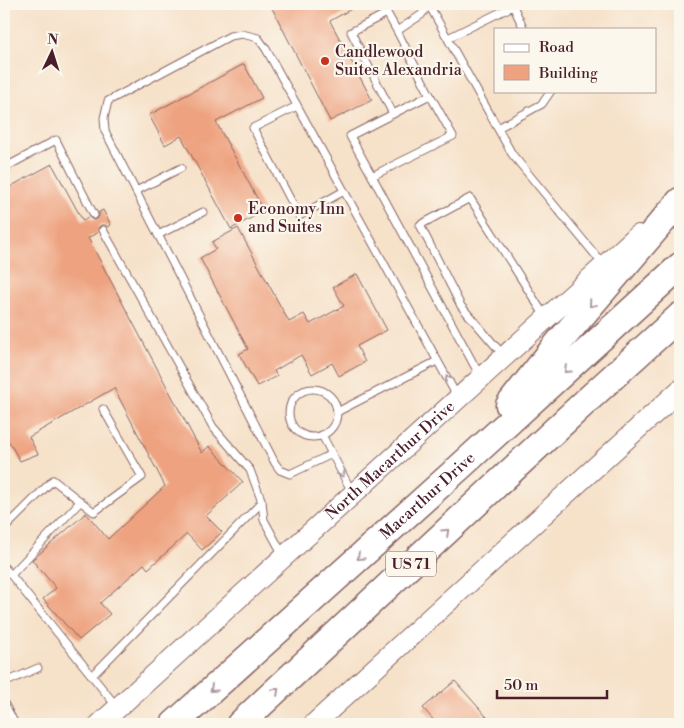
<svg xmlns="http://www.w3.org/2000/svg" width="684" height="728" font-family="'Libre Bodoni',serif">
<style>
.building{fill:#eea27f}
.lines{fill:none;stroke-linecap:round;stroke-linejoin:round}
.lane-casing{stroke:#866362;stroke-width:9}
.secondary-casing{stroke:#866362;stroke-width:22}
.highway-casing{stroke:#866362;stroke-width:29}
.lane{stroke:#fff;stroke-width:7}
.secondary{stroke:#fff;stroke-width:20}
.highway{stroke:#fff;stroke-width:26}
.oneway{stroke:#ae9aa0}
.poi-dot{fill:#c8321e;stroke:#fbf7ec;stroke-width:2}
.labels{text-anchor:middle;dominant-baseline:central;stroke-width:4.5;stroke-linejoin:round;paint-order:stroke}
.shield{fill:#fbf7ec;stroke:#7f6065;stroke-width:1}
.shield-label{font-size:15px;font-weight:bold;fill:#4a1f2b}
.poi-label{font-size:16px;fill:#4a1f2b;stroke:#fbf7ec;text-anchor:start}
.street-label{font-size:16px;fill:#4a1f2b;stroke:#fbf7ec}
</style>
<rect width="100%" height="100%" fill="#fbf7ec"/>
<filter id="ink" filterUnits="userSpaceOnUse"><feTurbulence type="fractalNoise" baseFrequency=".02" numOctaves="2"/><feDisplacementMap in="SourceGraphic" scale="10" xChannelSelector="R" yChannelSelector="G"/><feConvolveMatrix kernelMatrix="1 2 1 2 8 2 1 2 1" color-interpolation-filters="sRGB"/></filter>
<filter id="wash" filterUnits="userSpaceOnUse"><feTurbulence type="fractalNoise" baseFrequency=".0096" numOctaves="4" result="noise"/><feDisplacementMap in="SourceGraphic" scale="20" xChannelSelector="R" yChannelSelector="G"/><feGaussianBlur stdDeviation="1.12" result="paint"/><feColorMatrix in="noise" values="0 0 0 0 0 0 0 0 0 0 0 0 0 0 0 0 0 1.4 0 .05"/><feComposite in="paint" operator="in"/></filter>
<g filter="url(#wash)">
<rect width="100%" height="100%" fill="#f6e1c9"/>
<g id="blocks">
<g class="building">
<polygon points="280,4 360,4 330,21 372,100 330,121 272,8"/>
<polygon points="244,64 262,98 216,122 264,211 231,229 181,136 165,145 149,115"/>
<polygon points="52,164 83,221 89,217 93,220 97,219 99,216 99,212 103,210 111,225 108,227 105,225 101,225 98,228 98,232 88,238 202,453 209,446 243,482 206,516 222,532 202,550 187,534 148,569 144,564 100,603 110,614 79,640 43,599 56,588 32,560 86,513 108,539 165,486 114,388 29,437 38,454 20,461 4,433 4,190"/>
<polygon points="238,228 289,322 304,314 310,324 344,306 333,287 357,274 387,330 357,346 365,362 339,376 332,363 312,374 301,355 274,371 277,376 257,386 239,354 248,349 200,258 216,249 212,242"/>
<polygon points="455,681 493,724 437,724 423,708"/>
</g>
</g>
</g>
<g filter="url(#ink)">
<use href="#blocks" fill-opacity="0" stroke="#866362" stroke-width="1"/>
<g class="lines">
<defs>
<g id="lane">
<polyline points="432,4 429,5 512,154 602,263"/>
<polyline points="513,6 524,29"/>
<polyline points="397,31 430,95 393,114 351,32 387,13 397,31 421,15 429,5"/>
<polyline points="448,38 517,4"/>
<polyline points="297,106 253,128 299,216 344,191"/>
<polyline points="393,114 350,136 372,176 453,136 430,95"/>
<polyline points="498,128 542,104 551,91"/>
<polyline points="4,168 56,140 94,215"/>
<polyline points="372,176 480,376"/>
<polyline points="136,191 181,168"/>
<polyline points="158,235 203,212"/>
<polyline points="504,356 461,306 420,225 470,198 546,318"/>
<circle cx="313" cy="413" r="24"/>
<polyline points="337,412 437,361"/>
<polyline points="322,435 352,492"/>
<polyline points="332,454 290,474 280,470 275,463 105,131 104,118 108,101 230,36 242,34 258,38 266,49 458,398"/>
<polyline points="262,502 264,520 283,555"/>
<polyline points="4,529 53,480 94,512 142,477 103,409"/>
<polyline points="4,567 11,575 80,502"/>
<polyline points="11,575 117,707"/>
<polyline points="92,676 262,502 250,470 213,427 103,230"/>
<polyline points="4,683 38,668"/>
<polyline points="4,703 15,724"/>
</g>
<g id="secondary">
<path id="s1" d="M100,724L638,235"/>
<polyline points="314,724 680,390"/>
</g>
<g id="highway">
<polyline points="509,405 554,348 680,201"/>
<path id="s2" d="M174,724L461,466L680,266"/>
<polyline points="240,724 583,404 680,316"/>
</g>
</defs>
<use href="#lane" class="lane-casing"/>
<use href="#secondary" class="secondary-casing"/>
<use href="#highway" class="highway-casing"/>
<use href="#lane" class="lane"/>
<use href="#secondary" class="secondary"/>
<use href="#highway" class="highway"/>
</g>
<defs><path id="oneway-chevron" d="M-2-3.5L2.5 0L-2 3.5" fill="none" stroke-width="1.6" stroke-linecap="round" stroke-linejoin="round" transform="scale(1.25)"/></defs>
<g class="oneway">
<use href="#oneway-chevron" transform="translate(592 304) rotate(130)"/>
<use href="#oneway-chevron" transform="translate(567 370) rotate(138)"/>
<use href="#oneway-chevron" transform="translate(448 379) rotate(-119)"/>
<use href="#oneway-chevron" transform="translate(342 474) rotate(62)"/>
<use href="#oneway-chevron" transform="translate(446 532) rotate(-43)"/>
<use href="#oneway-chevron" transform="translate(360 557) rotate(138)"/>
<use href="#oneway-chevron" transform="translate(213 689) rotate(138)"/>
<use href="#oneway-chevron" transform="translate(276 691) rotate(-43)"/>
</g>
</g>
<g class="poi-dot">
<circle cx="325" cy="61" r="5"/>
<circle cx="238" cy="218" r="5"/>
</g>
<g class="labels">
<rect class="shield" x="386" y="551.5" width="50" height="25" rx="4"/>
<g class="shield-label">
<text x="411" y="564">US 71</text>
</g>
<g class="poi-label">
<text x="335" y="52">Candlewood<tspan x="335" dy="18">Suites Alexandria</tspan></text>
<text x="248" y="209">Economy Inn<tspan x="248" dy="18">and Suites</tspan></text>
</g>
<g class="street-label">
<text stroke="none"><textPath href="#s1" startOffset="392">North Macarthur Drive</textPath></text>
<text stroke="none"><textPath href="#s2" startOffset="341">Macarthur Drive</textPath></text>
</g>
</g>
<rect width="684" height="728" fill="none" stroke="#fbf7ec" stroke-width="20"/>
<rect x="494" y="28" width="162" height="65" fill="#fbf7ec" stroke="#b4a19f"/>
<rect x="504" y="44" width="25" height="8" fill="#ffffff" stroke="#b4a19f"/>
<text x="539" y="52" font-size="15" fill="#4a1f2b">Road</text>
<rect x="504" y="65" width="25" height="15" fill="#eea27f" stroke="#b4a19f"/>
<text x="539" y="78" font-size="15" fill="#4a1f2b">Building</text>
<g transform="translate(52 52) rotate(4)" stroke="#fbf7ec" stroke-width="4" paint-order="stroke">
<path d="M0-4L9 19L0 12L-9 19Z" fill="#4a1f2b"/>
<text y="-8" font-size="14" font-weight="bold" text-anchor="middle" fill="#4a1f2b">N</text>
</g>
<path d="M497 690v8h110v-8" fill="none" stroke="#4a1f2b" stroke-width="2.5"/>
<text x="504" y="690" font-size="15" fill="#4a1f2b" stroke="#fbf7ec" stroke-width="4" paint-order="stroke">50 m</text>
</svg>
